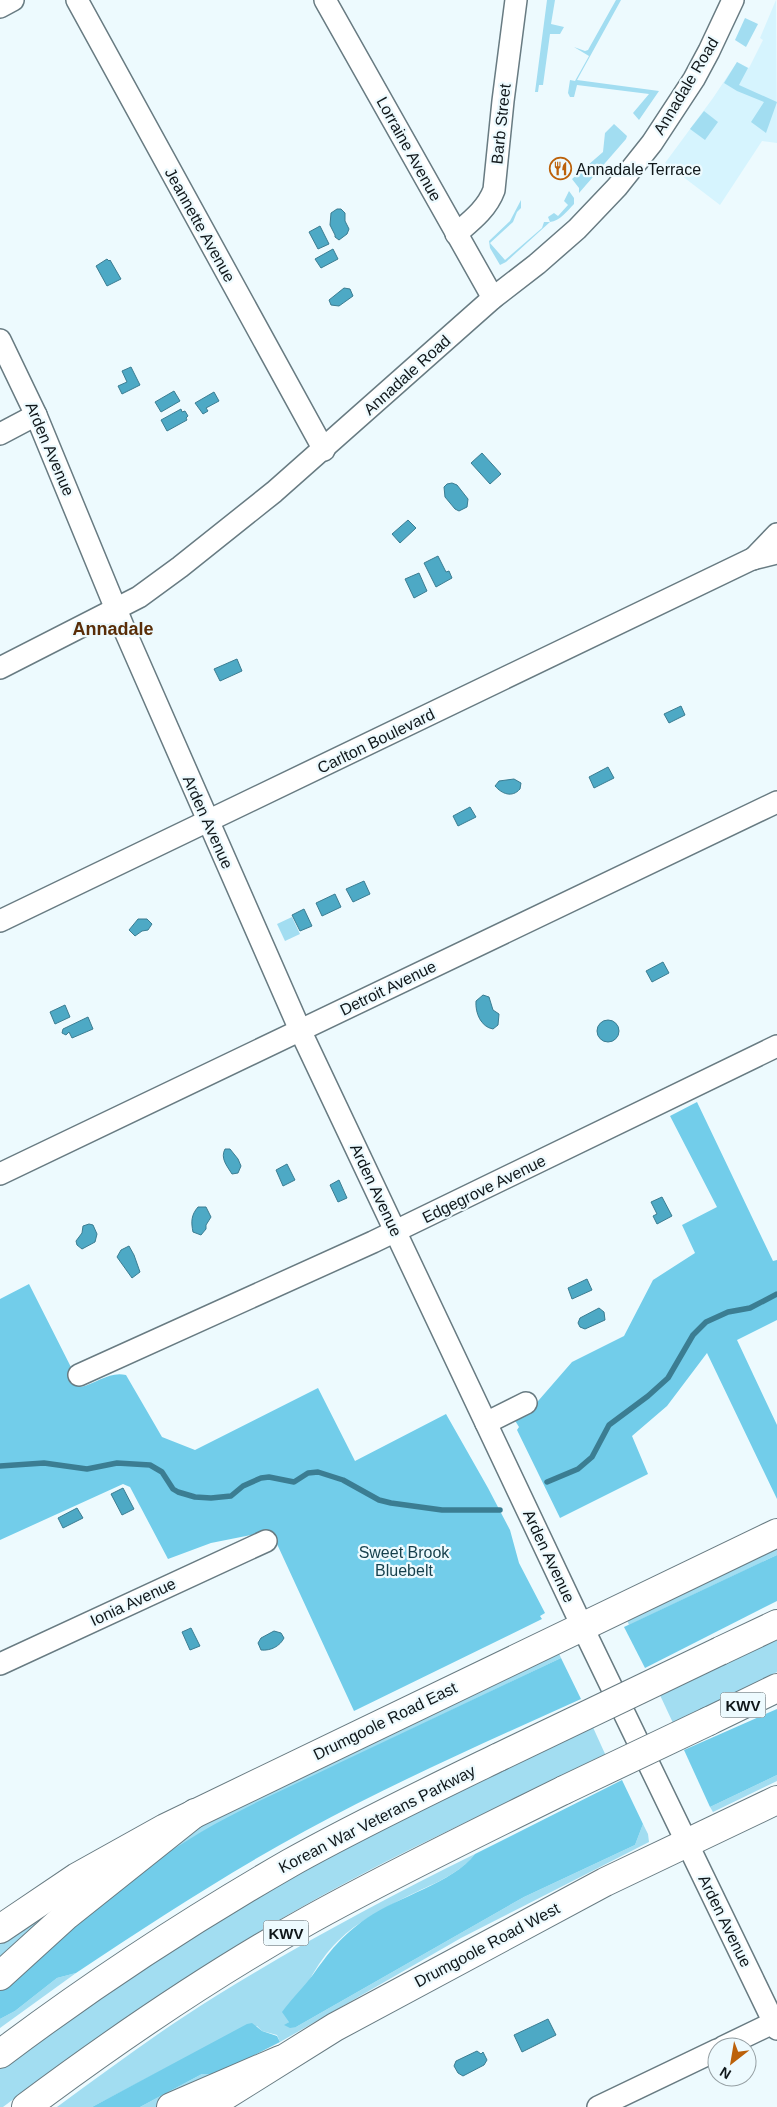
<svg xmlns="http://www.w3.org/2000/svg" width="777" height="2107" font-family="Arial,sans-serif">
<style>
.built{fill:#d6f4fe}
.green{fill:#a2ddf1}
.forest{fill:#72cdea}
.water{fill:#4da9c5;stroke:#3b7d92}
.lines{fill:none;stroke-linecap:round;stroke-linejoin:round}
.stream{stroke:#3b7d92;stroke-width:5.5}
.minor-casing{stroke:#687b82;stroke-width:24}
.major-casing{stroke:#687b82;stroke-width:30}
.highway-casing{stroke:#687b82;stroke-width:30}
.minor{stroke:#fff;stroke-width:21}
.major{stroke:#fff;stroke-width:28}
.highway{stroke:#fff;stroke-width:28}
.highway-bridge-casing{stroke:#687b82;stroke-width:30;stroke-linecap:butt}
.highway-bridge{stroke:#fff;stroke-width:28}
.labels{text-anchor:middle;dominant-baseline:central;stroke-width:4.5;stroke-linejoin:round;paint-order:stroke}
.shield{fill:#edfafe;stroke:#525b5e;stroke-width:1}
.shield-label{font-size:15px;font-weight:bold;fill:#10171a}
.street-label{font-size:16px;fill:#10171a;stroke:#edfafe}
.poi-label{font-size:16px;fill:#10171a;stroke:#edfafe;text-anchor:start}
.park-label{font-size:16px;fill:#153f4b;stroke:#edfafe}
.neighbourhood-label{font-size:18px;font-weight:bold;fill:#592d08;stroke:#edfafe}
</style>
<rect width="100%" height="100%" fill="#edfafe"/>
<polygon class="built" points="776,0 777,143 762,141 720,205 665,163 713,98 737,62 749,68 763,40 760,38"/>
<g class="green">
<polygon points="547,0 555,0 551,24 564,27 560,34 550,34 543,85 539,85 538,92 535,92"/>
<polygon points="616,0 621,0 577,80 659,91 639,120 633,113 649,94 577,85 574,97 570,97 568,93 570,80 575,81 589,56 574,47 585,51 588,50"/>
<polygon points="745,18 758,24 746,47 735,40"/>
<polygon points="737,62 748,68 739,85 777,102 766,133 751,122 764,102 737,91 724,83"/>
<polygon points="704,111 718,122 705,140 690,129"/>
<polygon points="614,124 627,136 626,139 579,193 579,188 572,179 603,152 605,133"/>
<path d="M569,191L574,198V204C567,211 560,221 550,222L506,262L500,265L490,248L489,241L510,221L521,200V208L517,212L513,222L490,243L505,260L542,228L544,222H550L548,217L554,213L558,216L568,205L564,201Z"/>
<polygon points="292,917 300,934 285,941 277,924"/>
<polygon points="777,1548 777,1555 629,1625 627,1620"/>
<polygon points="777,1636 777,1672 673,1723 659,1693"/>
<polygon points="558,1651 561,1658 309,1778 202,1832 165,1855 36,1957 0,1991 0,1982 176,1840 218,1816"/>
<path d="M591,1723L606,1756C489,1811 370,1865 259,1932C170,1986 85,2045 3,2107H0V2065L261,1891Z"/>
<polygon points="777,1775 777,1781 713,1812 710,1807"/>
<path d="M643,1824L648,1834L649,1842L461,1938L280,2042L277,2035L262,2031L257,2026L212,2044L92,2107H57C109,2069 161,2030 216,1996C300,1944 386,1898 475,1854C459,1875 430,1885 408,1896C383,1909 358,1921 338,1941C315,1963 302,1995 289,2022L285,2025L296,2027L524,1897L635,1845Z"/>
<polygon points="55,1909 0,1963 0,1944 25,1926"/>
<polygon points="76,1973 0,2028 0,2019 15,2011 57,1978"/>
<polygon points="202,2074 217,2074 156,2107 140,2107"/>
</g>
<g class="forest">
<polygon points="697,1102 773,1261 777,1260 777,1320 737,1340 777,1425 777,1499 707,1353 667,1406 632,1436 648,1474 560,1518 517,1430 519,1427 514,1419 532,1408 572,1362 624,1336 653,1280 695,1253 682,1225 717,1207 670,1116"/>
<path d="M29,1284L81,1387C97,1383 110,1371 126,1375L162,1437L195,1450L318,1388L355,1461L446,1414L488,1488L510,1530L519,1563L545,1613L540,1616L542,1619L354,1711L271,1531L211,1543L168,1559L130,1487L123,1484L0,1540V1299Z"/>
<polygon points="777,1555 777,1601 645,1668 624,1627"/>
<path d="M561,1658L581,1699C488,1741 395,1782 305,1831C226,1874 151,1923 76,1973L57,1978L15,2011L0,2019V1991C62,1933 127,1876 201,1832C243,1807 294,1785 339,1763C413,1728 487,1693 561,1658Z"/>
<polygon points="777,1709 777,1775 710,1807 684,1750"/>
<path d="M622,1780L643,1824L635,1845L524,1897L296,2027L290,2028L284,2025L289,2022L282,2012L285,2008C293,1997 304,1987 312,1976C330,1951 341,1936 367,1918C397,1897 453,1883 475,1854Z"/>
<polygon points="252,2023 262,2031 277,2036 280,2042 217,2074 202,2074 140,2107 92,2107 247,2024"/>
</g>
<g class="water">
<polygon points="337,209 341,209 345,213 345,221 349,229 347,234 339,240 335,237 335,235 330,225 331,213"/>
<polygon points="320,226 329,244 318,249 309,232"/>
<polygon points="333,249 338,259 321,268 315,259"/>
<polygon points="107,259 109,261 110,260 121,279 107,286 96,266"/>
<polygon points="344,288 350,289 353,296 339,306 331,305 329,300"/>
<polygon points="131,367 140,385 122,394 118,386 127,382 122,371"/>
<polygon points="174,391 180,401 161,412 155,402"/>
<polygon points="214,392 219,401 206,408 208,411 203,414 195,403"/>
<polygon points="181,409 182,412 185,411 188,416 186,418 187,420 167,431 161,420"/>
<polygon points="482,453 501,474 490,484 471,463"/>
<polygon points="452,483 457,485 468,499 467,507 459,511 455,509 445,497 444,487 447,484"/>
<polygon points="408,520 416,528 400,543 392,534"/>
<polygon points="438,556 446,572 449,571 452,578 436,587 424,563"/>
<polygon points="419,573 427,591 414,598 405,579"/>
<polygon points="237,659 242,671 220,681 214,669"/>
<polygon points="681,706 685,715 669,723 664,714"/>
<polygon points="608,767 614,778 594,788 589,777"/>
<path d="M514,779L521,783L520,789C512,798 502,794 495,786L499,781Z"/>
<polygon points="470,807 476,817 458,826 453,816"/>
<polygon points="364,881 370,894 353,902 346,889"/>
<polygon points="335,894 341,907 322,916 316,903"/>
<polygon points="304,909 312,926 300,931 292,915"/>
<polygon points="138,919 147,919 152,924 148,930 142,931 135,936 129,930"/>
<polygon points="663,962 669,973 652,982 646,971"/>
<path d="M483,995L489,997L493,1010L499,1014L498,1025L493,1029C481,1027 475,1013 476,1001Z"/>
<polygon points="65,1005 70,1017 55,1024 50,1012"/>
<polygon points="88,1017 93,1029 72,1038 69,1032 66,1035 62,1033 63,1029"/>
<circle cx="608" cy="1031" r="11"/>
<path d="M225,1149H230L238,1159L241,1166L238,1173L232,1174C227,1166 220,1158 225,1149Z"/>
<polygon points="287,1164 295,1180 283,1186 276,1170"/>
<polygon points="339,1180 347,1198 338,1202 330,1185"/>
<polygon points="662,1197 672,1216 657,1224 653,1216 657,1214 651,1202"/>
<path d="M198,1207H206L211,1217L206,1225V1229L201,1235L193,1232C191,1222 191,1215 198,1207Z"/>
<polygon points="89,1224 93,1225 97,1234 95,1242 82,1249 77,1245 76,1241 82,1233 83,1226"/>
<polygon points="129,1246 134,1255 140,1272 132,1278 117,1257 121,1250"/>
<polygon points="587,1279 592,1290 572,1299 568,1288"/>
<polygon points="599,1308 604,1312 605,1320 585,1329 580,1327 578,1323 580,1318"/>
<polygon points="123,1488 134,1509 122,1515 111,1494"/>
<polygon points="77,1508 83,1518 63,1528 58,1518"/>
<polygon points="191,1628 200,1646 190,1650 182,1632"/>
<path d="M274,1631L281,1633L284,1638C280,1646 271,1651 261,1650L258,1643L261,1638Z"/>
<polygon points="548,2019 556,2035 522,2052 514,2035"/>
<polygon points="477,2051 481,2054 483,2052 487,2060 484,2065 463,2076 458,2073 454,2066 456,2061"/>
</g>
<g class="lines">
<g class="stream">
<polyline points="0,1466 44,1463 87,1469 117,1463 150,1465 162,1472 173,1489 178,1492 195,1497 211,1498 231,1496 243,1486 261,1478 269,1477 294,1482 308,1473 318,1472 343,1480 379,1500 391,1503 442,1510 500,1510"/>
<polyline points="547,1482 578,1469 592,1457 609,1425 648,1396 668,1378 693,1335 706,1322 728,1312 750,1308 777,1294"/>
</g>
<defs>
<g id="minor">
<polyline points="77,0 324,450"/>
<polyline points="325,0 493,298"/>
<polyline points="0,7 13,0"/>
<path d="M456,234C471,221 487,209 494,190L503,101L516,0"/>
<polyline points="0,340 36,415 125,631 300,1030 582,1626 777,2029"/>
<polyline points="0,434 36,415"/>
<polyline points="753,559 777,534"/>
<polyline points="0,668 139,597 180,567 274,492 493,298 537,264 577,229 617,187 652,143 694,79 709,51 733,0"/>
<polyline points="0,921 752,559 777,553"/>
<polyline points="0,1174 777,802"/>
<polyline points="79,1375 373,1242 777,1046"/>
<polyline points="486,1423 526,1403"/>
<polyline points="0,1664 266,1541"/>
<polyline points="723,2047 777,2021"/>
<polyline points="598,2107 717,2050"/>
</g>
<g id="major">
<polyline points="0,1929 77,1877 165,1828 777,1533"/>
<polyline points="207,2107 335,2027 605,1882 777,1800"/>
</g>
<g id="highway">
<polyline points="720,1651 777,1624"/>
<polyline points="709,1721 777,1688"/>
<polyline points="0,1976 67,1915 195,1813"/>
<path d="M0,2054C93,1984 189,1921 290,1863C358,1825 429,1791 499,1757"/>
<path d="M26,2107C117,2039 212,1974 311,1919C394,1873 479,1832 564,1790"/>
<polyline points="171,2107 280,2060"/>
</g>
</defs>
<use href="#minor" class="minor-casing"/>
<use href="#major" class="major-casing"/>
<use href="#highway" class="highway-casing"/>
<use href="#minor" class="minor"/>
<use href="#major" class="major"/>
<use href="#highway" class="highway"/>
<defs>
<g id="highway-bridge">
<polyline points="499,1757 720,1651"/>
<polyline points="564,1790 709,1721"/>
</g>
</defs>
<use href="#highway-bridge" class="highway-bridge-casing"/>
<use href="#highway-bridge" class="highway-bridge"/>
</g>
<defs>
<symbol id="restaurant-ring" viewBox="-11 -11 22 22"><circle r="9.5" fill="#edfafe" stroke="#bc610a" stroke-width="1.5"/><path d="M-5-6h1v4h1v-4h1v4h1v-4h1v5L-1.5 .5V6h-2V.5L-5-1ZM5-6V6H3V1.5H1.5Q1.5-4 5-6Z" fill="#bc610a"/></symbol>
</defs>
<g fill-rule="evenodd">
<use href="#restaurant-ring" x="548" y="156" width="25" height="25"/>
</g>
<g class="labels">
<g class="shield">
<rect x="720.5" y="1692.5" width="45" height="25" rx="4"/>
<rect x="263.5" y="1920.5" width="45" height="25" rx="4"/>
</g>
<g class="shield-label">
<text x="743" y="1705">KWV</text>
<text x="286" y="1933">KWV</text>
</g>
<g class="street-label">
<text transform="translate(686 86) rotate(-59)">Annadale Road</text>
<text transform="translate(501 124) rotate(-84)">Barb Street</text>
<text transform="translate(409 149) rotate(61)">Lorraine Avenue</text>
<text transform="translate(200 225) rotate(61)">Jeannette Avenue</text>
<text transform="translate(407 375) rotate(-42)">Annadale Road</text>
<text transform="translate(50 449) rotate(67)">Arden Avenue</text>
<text transform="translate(376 741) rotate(-26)">Carlton Boulevard</text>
<text transform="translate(208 822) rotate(66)">Arden Avenue</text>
<text transform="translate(388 988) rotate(-26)">Detroit Avenue</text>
<text transform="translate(484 1189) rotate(-26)">Edgegrove Avenue</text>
<text transform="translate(376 1190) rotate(65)">Arden Avenue</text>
<text transform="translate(549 1556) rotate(65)">Arden Avenue</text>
<text transform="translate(133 1602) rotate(-25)">Ionia Avenue</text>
<text transform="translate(385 1721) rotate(-26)">Drumgoole Road East</text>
<text transform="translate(377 1819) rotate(-27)">Korean War Veterans Parkway</text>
<text transform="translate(725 1921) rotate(64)">Arden Avenue</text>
<text transform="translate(487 1945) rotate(-28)">Drumgoole Road West</text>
</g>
<g class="poi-label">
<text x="576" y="169">Annadale Terrace</text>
</g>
<g class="park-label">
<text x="404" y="1552">Sweet Brook<tspan x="404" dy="18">Bluebelt</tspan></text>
</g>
<g class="neighbourhood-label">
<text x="113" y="629">Annadale</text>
</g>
</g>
<g transform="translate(732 2062) rotate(211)"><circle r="24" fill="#edfafe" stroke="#959fa3"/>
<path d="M0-4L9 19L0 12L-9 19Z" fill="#bc610a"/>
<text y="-8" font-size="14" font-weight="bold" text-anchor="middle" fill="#10171a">N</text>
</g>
</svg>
